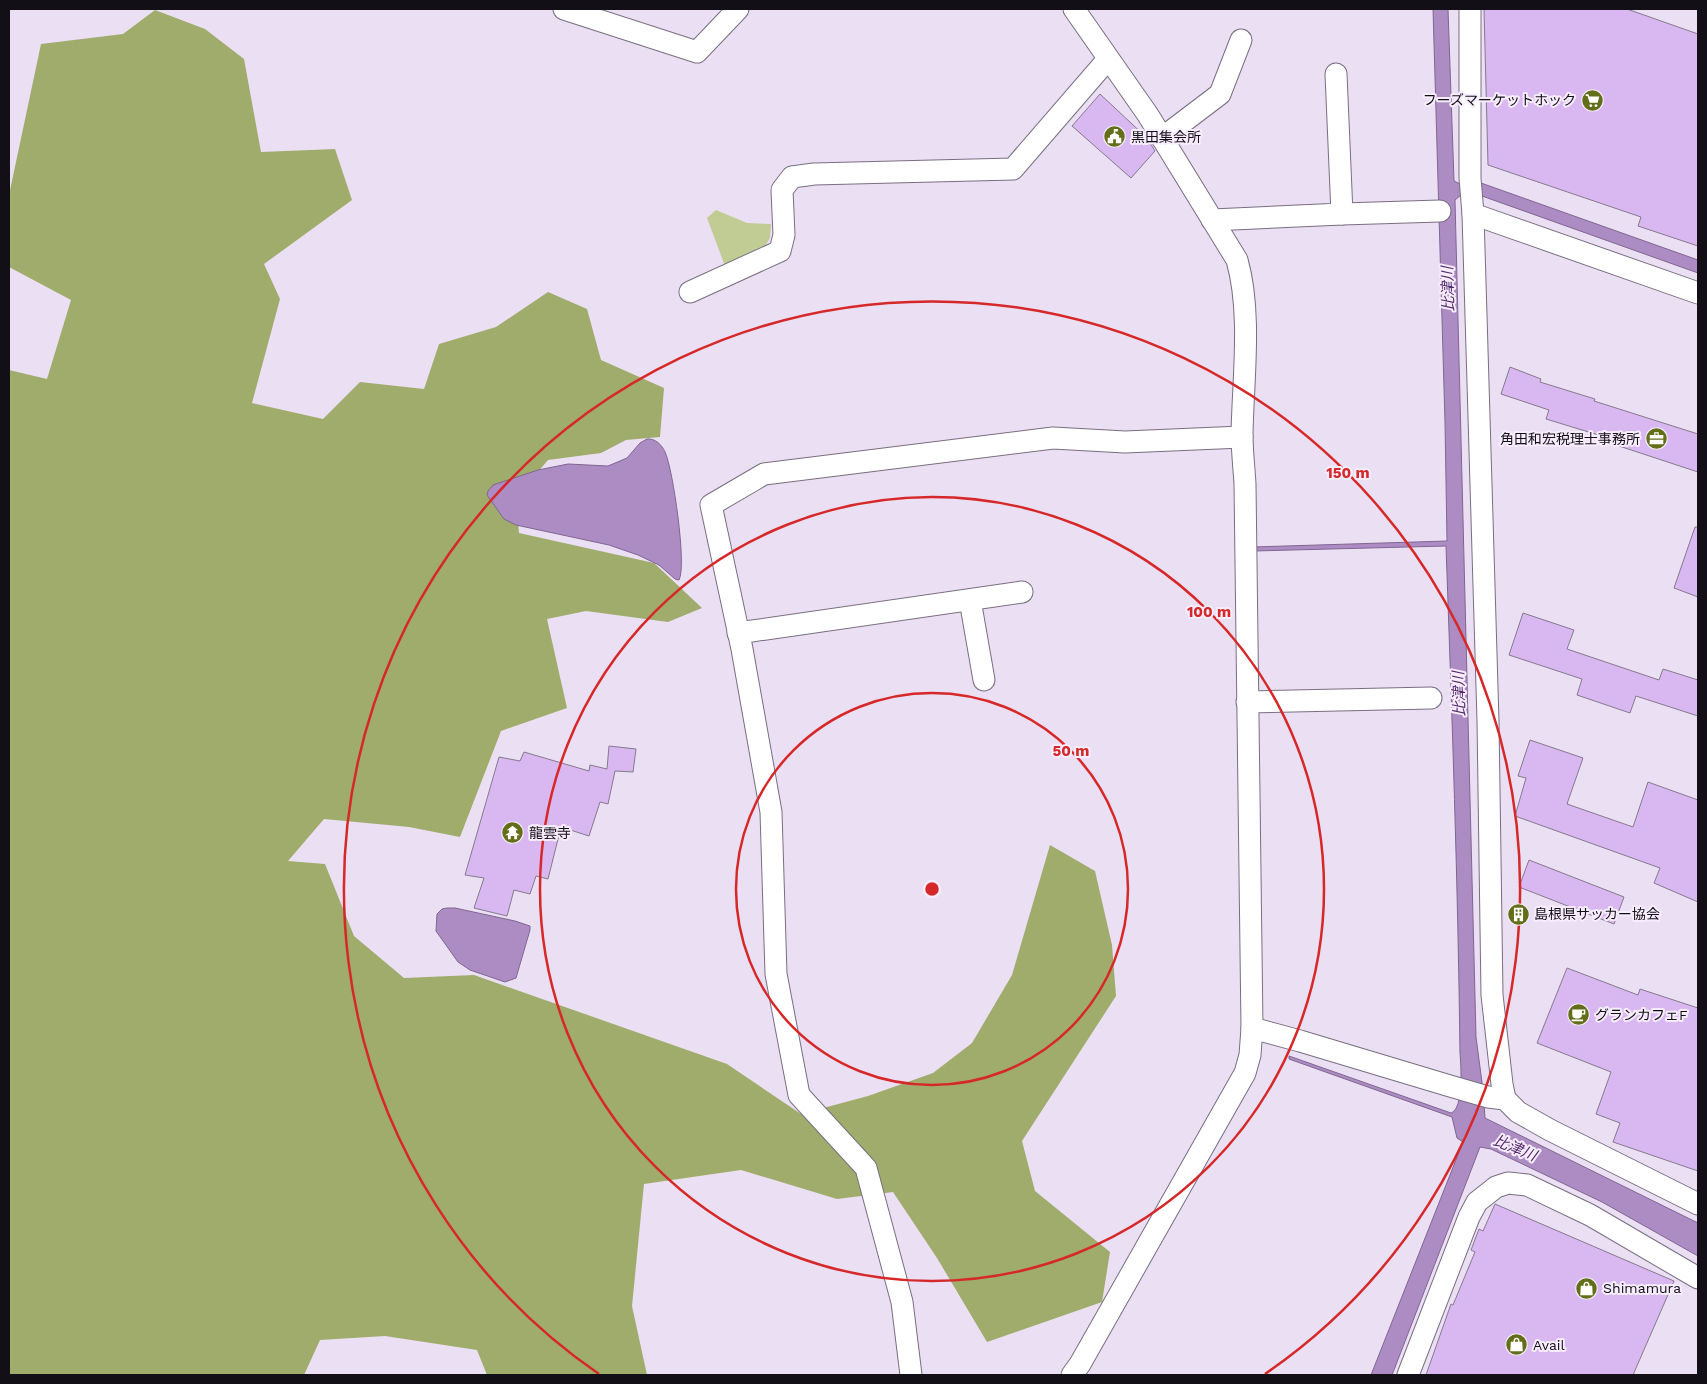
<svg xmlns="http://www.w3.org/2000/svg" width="1707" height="1384" font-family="'Work Sans','Noto Sans JP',sans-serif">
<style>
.green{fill:#c0cc94}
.forest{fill:#a0ac6c}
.water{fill:#ad8cc4;stroke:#7f6690}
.building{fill:#d9b7f1;stroke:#857a8d}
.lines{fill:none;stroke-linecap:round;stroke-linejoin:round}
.street-casing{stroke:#796e81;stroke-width:23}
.street{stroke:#fff;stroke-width:21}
.ring{fill:none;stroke:#d62828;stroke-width:2.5}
.labels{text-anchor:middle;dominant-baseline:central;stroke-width:4;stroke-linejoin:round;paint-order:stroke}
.poi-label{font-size:14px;fill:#130f16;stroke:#f7edfe;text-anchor:start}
.water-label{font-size:15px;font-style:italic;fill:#52276b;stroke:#f7edfe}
.centre{fill:#d62828;stroke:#f7edfe;stroke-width:2.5}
.ring-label{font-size:15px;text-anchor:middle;font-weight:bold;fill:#d62828;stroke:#f7edfe;stroke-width:4;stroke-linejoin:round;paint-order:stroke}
</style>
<rect width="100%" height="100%" fill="#ebdff4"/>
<polygon class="green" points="716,210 747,223 771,224 770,238 762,251 725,266 707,218"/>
<polygon class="forest" points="155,10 205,29 244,59 261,152 335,149 352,200 264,264 280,299 252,403 323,419 360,382 424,389 439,344 496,327 548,292 587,309 601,360 664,388 660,437 626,440 601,453 548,460 516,498 519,533 654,563 702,608 668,622 586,611 547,619 567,708 501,731 460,837 409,827 324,819 288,861 325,864 354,936 404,978 474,975 727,1064 801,1114 868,1096 933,1073 972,1043 1012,975 1050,845 1095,871 1112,945 1116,996 1022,1141 1035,1191 1110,1252 1102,1302 987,1342 937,1258 893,1192 837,1199 741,1170 644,1184 632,1306 647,1375 487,1375 477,1350 385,1336 320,1340 304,1375 9,1375 9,370 47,379 71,300 9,267 9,195 41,44 123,34"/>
<g class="water">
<path d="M1433,9H1448L1454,181L1460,184L1481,183L1698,260V273L1482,196L1461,195L1455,200L1476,1037L1483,1090L1485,1118L1698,1223V1256L1602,1202L1491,1149L1480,1147L1392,1375H1371L1463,1142L1457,1138L1452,1117L1289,1059V1056L1451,1113C1464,1109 1461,1065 1460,1053C1458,884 1452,715 1446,546L1254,551L1253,547L1447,541L1445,422Z"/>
<path d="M647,439C655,438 662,445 665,452C673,469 687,566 679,580L675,579L659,565L638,555L609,545L516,525L504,519L487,495L488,491L493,485L538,470L568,464L608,466L627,458L640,443Z"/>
<polygon points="447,908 455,908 515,921 530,926 530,930 516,978 505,982 470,970 458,962 436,931 437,914 442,909"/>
</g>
<g class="building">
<polygon points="1484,9 1627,9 1698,34 1698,246 1638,226 1641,217 1488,165"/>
<polygon points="1100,94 1147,138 1155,151 1131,178 1072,126"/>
<polygon points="1510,367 1541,379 1540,382 1595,399 1594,401 1698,434 1698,472 1616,445 1618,441 1546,419 1549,410 1501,394"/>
<polygon points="1695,527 1698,527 1698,597 1674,588"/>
<polygon points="1523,613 1574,630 1567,649 1659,680 1663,669 1698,680 1698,716 1636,696 1630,713 1577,695 1582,679 1509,655"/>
<polygon points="1530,740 1583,758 1567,804 1633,827 1648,782 1698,800 1698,902 1654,883 1660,868 1515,816 1526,778 1518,776"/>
<polygon points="609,746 636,749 633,772 615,771 608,804 600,802 589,836 561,827 548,879 536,876 530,894 514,890 507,916 474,908 484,878 465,875 499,757 520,761 524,752 589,771 590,765 607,769"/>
<polygon points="1529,860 1624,897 1614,924 1519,887"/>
<polygon points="1567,968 1638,995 1640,989 1698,1008 1698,1171 1613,1142 1620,1123 1596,1114 1611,1072 1537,1043"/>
<polygon points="1495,1204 1674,1281 1633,1375 1426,1375 1451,1304 1453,1305 1475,1252 1471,1250 1479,1229 1483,1231"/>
</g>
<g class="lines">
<defs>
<g id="street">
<polyline points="564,9 697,52 738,9"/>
<polyline points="1470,9 1470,178 1473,214 1488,721 1492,995 1502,1084 1505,1099"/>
<polyline points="1162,138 1220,94 1241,40"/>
<polyline points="1342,214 1440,211"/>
<polyline points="1473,214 1698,293"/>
<polyline points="1212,220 1342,214 1336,74"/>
<polyline points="690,292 780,251 784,235 782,190 792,177 814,174 1013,169 1108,59"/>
<polyline points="970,600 984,680"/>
<polyline points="738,633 1022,592"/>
<polyline points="1247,702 1431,698"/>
<polyline points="1252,1028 1300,1041 1450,1086 1488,1097 1505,1099 1518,1112 1550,1130 1698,1204"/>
<polyline points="911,1375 902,1302 866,1168 799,1095 776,974 771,812 742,649 711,505 764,474 1053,438 1125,442 1242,437"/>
<path d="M1072,1375L1080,1364L1245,1073L1250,1055L1252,1028L1245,484C1244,467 1242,451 1242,434C1243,379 1252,313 1237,260L1148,115L1074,9"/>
<polyline points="1408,1375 1469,1217 1477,1202 1496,1187 1508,1183 1527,1185 1590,1215 1698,1278"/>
</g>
</defs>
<use href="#street" class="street-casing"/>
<use href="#street" class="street"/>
</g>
<g class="ring">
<circle cx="932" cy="889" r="196"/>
<circle cx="932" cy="889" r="392"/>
<path d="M599 1374A588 588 0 1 1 1265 1374"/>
</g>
<defs>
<symbol id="supermarket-disc" viewBox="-11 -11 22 22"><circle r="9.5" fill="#626e18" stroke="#f7edfe"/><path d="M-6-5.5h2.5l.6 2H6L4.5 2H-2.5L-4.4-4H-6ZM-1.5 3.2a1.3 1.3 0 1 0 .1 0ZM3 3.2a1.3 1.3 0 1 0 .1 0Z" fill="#fff"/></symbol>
<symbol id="civic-disc" viewBox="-11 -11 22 22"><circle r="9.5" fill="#626e18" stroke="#f7edfe"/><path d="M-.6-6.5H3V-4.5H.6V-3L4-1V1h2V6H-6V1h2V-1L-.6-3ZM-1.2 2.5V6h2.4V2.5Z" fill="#fff"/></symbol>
<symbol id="office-disc" viewBox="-11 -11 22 22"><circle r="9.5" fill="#626e18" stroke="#f7edfe"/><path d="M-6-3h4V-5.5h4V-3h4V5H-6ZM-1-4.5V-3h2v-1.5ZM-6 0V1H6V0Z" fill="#fff"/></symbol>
<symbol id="temple-disc" viewBox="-11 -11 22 22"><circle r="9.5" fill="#626e18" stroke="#f7edfe"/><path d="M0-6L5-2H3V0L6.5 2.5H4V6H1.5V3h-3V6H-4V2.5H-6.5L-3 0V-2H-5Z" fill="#fff"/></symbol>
<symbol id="building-disc" viewBox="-11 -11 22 22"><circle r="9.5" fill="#626e18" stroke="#f7edfe"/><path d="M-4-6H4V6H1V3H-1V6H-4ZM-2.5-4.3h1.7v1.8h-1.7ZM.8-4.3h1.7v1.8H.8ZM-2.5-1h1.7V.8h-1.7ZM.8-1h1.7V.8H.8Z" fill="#fff"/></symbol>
<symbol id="cafe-disc" viewBox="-11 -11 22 22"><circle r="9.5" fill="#626e18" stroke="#f7edfe"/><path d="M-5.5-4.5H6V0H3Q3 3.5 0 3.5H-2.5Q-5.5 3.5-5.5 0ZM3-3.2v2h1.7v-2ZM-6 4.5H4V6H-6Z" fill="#fff"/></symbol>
<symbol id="shop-disc" viewBox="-11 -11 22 22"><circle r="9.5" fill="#626e18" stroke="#f7edfe"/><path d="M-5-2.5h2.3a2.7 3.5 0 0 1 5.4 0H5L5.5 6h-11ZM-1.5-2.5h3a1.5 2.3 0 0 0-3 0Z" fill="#fff"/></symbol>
</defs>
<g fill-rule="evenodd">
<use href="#supermarket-disc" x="1580" y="88" width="25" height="25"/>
<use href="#civic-disc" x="1102" y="124" width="25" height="25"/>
<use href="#office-disc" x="1644" y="426" width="25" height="25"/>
<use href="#temple-disc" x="500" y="820" width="25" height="25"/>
<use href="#building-disc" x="1506" y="902" width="25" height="25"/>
<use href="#cafe-disc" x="1566" y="1002" width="25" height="25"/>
<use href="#shop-disc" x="1574" y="1276" width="25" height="25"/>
<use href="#shop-disc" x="1504" y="1332" width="25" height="25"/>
</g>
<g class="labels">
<g class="poi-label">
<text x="1576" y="100" text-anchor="end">フーズマーケットホック</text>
<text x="1131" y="137">黒田集会所</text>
<text x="1640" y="439" text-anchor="end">角田和宏税理士事務所</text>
<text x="529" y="833">龍雲寺</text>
<text x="1534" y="914">島根県サッカー協会</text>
<text x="1595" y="1015">グランカフェF</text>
<text x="1603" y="1288">Shimamura</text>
<text x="1533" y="1345">Avail</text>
</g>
<g class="water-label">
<text transform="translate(1448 289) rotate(-92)">比津川</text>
<text transform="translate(1459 694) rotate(-92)">比津川</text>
<text transform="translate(1515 1148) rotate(22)">比津川</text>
</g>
</g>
<circle cx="932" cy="889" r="8" class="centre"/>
<g class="ring-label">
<text x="1348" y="478">150 m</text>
<text x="1209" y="617">100 m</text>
<text x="1071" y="756">50 m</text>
</g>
<rect width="1707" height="1384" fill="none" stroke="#130f16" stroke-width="20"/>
</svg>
